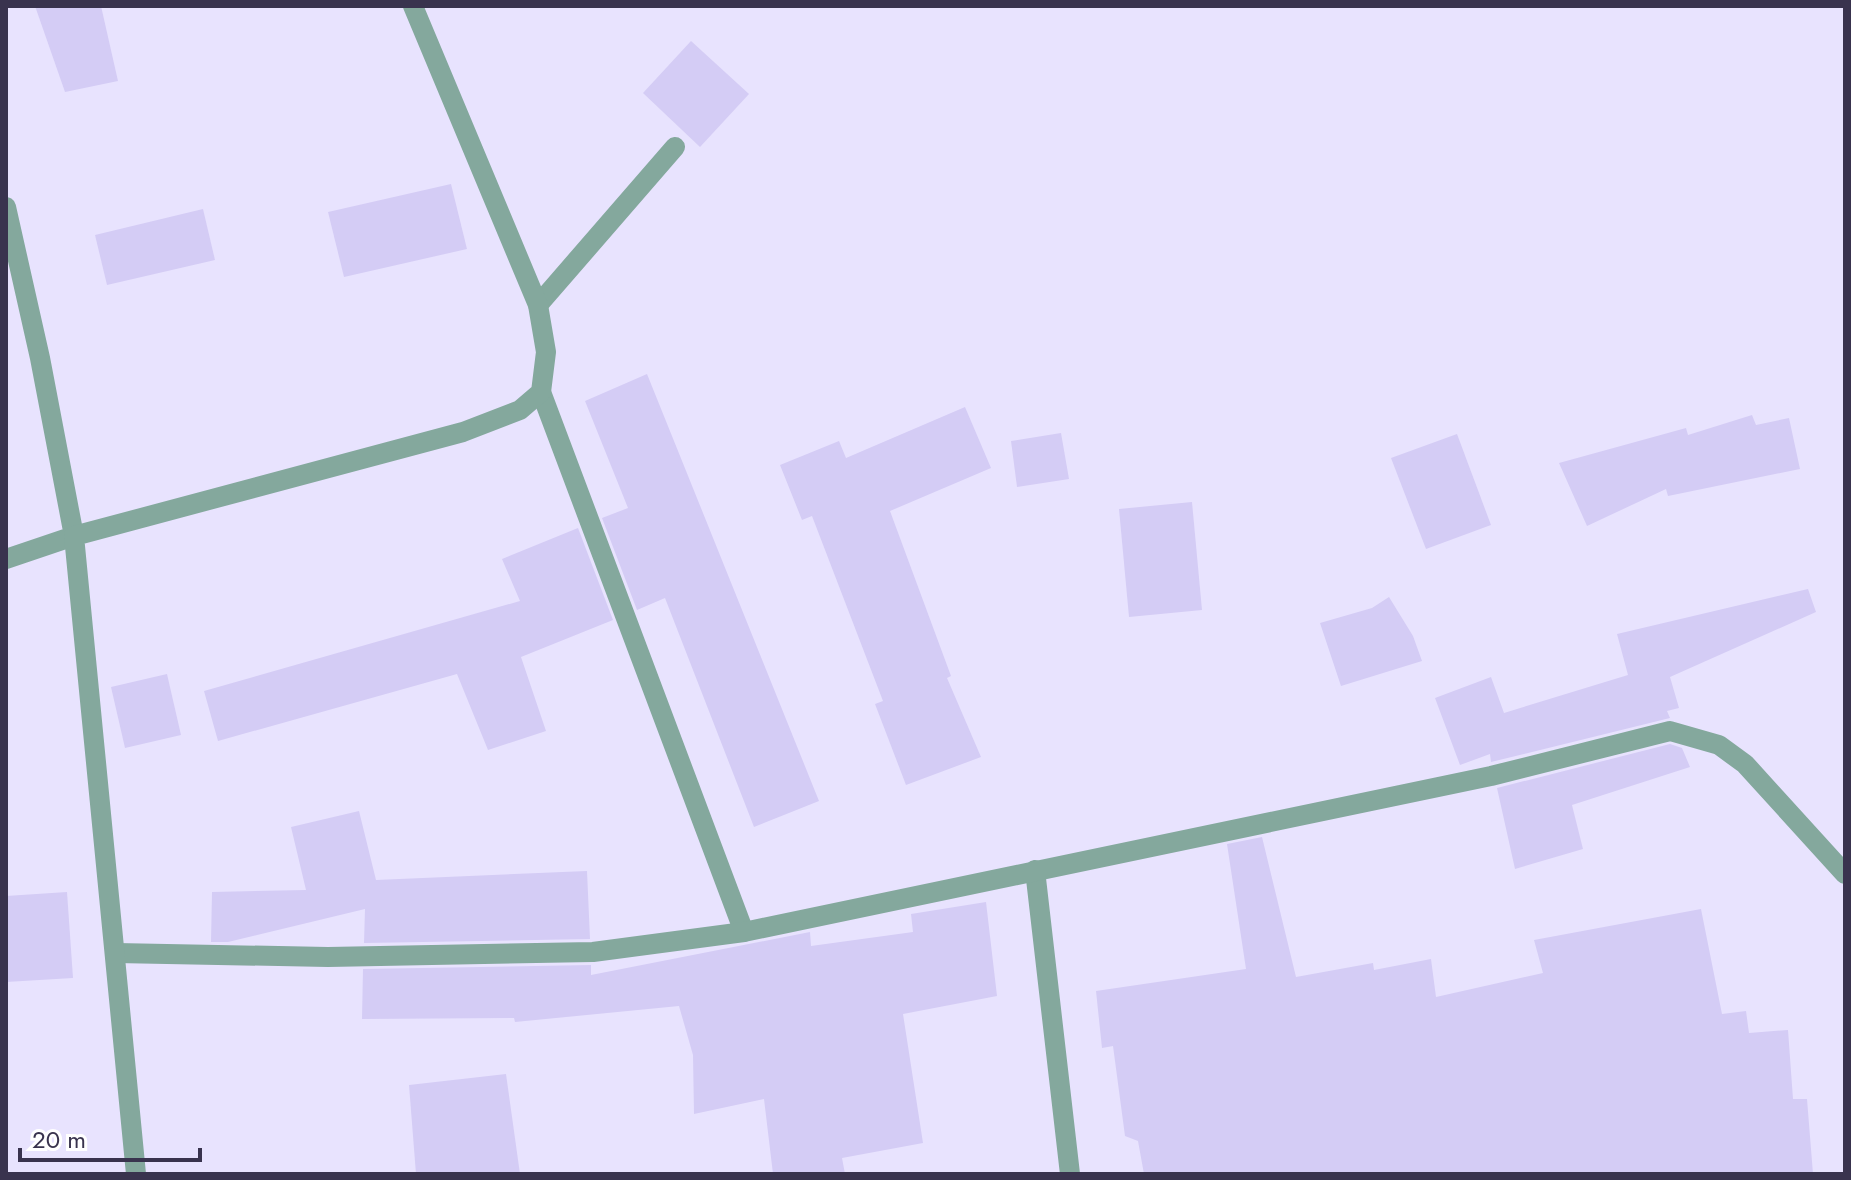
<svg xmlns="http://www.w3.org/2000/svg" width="1851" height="1180" font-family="Jost,sans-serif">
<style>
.building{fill:#d4ccf5}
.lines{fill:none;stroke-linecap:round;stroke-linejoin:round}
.service{stroke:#84a89d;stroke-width:20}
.minor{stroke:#84a89d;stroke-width:20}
</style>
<rect width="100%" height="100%" fill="#e8e3fe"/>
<g class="building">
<polygon points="35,6 101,6 118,81 65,92"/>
<polygon points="691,41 749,94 700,147 643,93"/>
<polygon points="451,184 467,249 344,277 328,212"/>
<polygon points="203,209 215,260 107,285 95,235"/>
<polygon points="647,374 819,801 754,827 665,598 637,610 602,518 628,508 585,401"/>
<polygon points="965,407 991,468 890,511 951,676 947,678 981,757 906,785 875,704 883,701 812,516 802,520 780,465 839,441 846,458"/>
<polygon points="1752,415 1756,425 1789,418 1800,469 1668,496 1666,489 1587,526 1559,463 1686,428 1688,435"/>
<polygon points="1061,433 1069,479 1017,487 1011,441"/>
<polygon points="1457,434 1491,525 1426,549 1391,458"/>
<polygon points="1192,502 1202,610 1129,617 1119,509"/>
<polygon points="578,528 613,620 521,657 546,731 488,750 457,674 218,741 204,691 520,601 502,559"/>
<polygon points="1808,589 1816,612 1670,677 1679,708 1667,711 1670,718 1491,762 1490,754 1460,765 1435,698 1491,677 1504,713 1628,675 1617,634"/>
<polygon points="1389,597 1413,636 1422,661 1341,686 1320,623 1372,608"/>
<polygon points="167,674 181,735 125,748 111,687"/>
<polygon points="1670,744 1682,748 1690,767 1572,805 1583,849 1515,869 1497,788"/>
<polygon points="359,811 376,880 587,871 590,939 364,943 365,909 228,942 211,942 212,892 306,890 291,827"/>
<polygon points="1262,837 1296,977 1373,963 1374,970 1431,959 1436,997 1543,973 1534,940 1701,909 1722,1014 1746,1011 1749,1033 1788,1030 1793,1099 1807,1099 1813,1174 1144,1174 1138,1141 1125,1136 1113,1046 1102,1048 1096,991 1246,969 1227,844"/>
<polygon points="67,892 73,978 6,982 6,896"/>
<polygon points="986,902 997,996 903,1014 923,1143 842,1158 845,1174 773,1174 764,1099 694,1114 693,1055 679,1006 515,1022 514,1018 362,1019 363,969 591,965 591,975 810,932 811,946 913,932 911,914"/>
<polygon points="506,1074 520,1174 416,1174 409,1085"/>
</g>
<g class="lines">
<polyline class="service" points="538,305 675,147"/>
<g class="minor">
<polyline points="6,207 40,358 74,536 6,559"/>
<polyline points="541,392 744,932"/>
<polyline points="1035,870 1070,1174"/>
<polyline points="116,953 328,957 593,952 744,932 1491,776 1670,731 1719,745 1745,764 1845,874"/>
<polyline points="136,1174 74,536 463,432 520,410 541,392 546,352 538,305 413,6"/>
</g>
</g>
<rect width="1851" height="1180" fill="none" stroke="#39334e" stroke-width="16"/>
<path d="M20 1148v12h180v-12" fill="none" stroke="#39334e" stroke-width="4"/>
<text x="32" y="1148" font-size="24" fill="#39334e" stroke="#ffffff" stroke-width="6" paint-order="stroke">20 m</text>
</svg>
